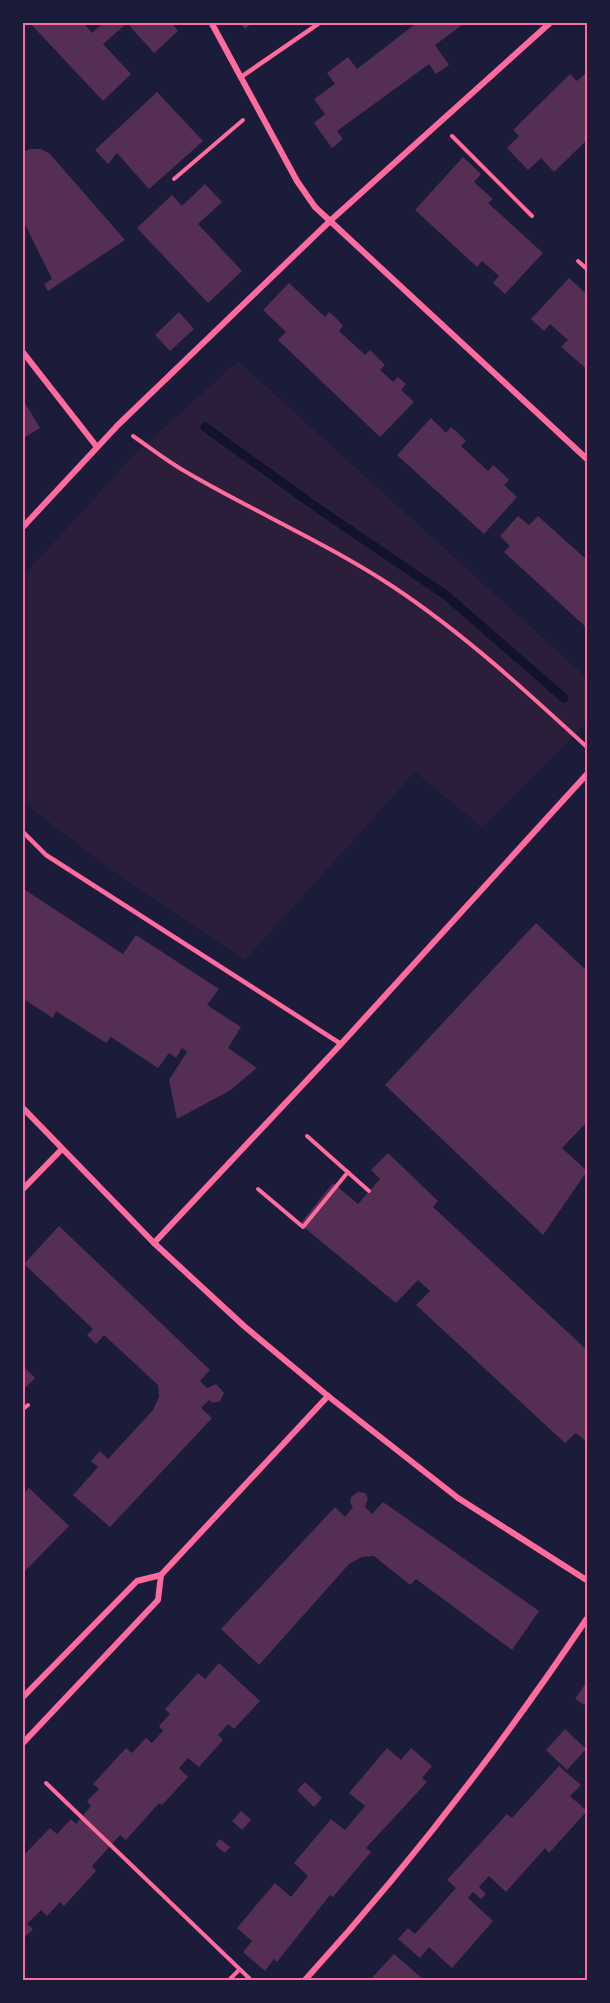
<svg xmlns="http://www.w3.org/2000/svg" width="610" height="2003" font-family="'Asap Condensed',sans-serif">
<style>
.green{fill:#2a1e3b}
.lines{fill:none;stroke-linecap:round;stroke-linejoin:round}
.stream{stroke:#12122b;stroke-width:9}
.building{fill:#542f53}
.path{stroke:#ff6b9d;stroke-width:4}
.service{stroke:#ff6b9d;stroke-width:4.5}
.minor{stroke:#ff6b9d;stroke-width:6}
.neatline{fill:none;stroke:#ff6b9d;stroke-width:2}
</style>
<rect width="100%" height="100%" fill="#1b1b3a"/>
<polygon class="green" points="238,361 587,678 587,722 482,827 415,772 245,960 102,863 23,802 22,577 137,452"/>
<g class="lines">
<polyline class="stream" points="205,427 316,507 447,596 564,698"/>
</g>
<g class="building">
<polygon points="29,22 83,22 92,33 104,22 171,22 178,31 154,53 127,23 103,44 131,74 103,101"/>
<polygon points="239,22 253,22 245,29"/>
<polygon points="418,22 466,22 435,45 449,65 436,74 429,64 337,131 343,139 332,148 314,123 325,114 314,99 335,84 327,73 348,57 357,69"/>
<polygon points="588,71 588,139 554,172 541,158 528,170 507,148 519,136 513,130 570,74 577,81"/>
<polygon points="157,92 203,141 149,189 117,153 108,164 95,150"/>
<polygon points="30,149 41,149 50,154 125,240 48,291 44,284 52,279 22,218 22,152"/>
<polygon points="463,157 481,174 474,182 493,199 488,203 543,253 505,294 493,283 499,276 482,261 477,267 415,210"/>
<polygon points="205,184 222,202 198,224 242,271 208,303 137,228 172,195 182,206"/>
<polygon points="569,278 588,295 588,370 561,347 568,340 550,324 544,331 531,319"/>
<polygon points="289,283 325,317 329,312 337,319 343,326 339,331 365,355 370,350 385,365 380,370 393,382 398,377 406,384 401,390 414,402 380,437 278,340 286,332 263,310"/>
<polygon points="179,312 194,329 170,351 155,335"/>
<polygon points="25,403 40,428 22,439 22,404"/>
<polygon points="431,418 446,433 451,427 458,433 466,441 461,446 488,471 493,465 501,472 509,480 504,485 517,497 484,534 397,455"/>
<polygon points="518,516 529,525 538,516 588,561 588,629 504,552 510,546 500,536"/>
<polygon points="22,888 123,954 136,935 219,989 207,1005 241,1027 228,1048 257,1068 229,1091 177,1119 169,1080 187,1052 182,1048 176,1058 169,1053 158,1068 111,1037 106,1043 56,1011 53,1018 22,998"/>
<polygon points="536,923 588,972 588,1121 562,1148 587,1171 543,1235 385,1085"/>
<polygon points="388,1153 438,1201 433,1207 588,1351 588,1443 576,1433 565,1443 416,1305 430,1291 418,1280 396,1303 300,1224 333,1183 358,1204 380,1179 371,1170"/>
<polygon points="59,1226 210,1370 200,1381 207,1388 216,1384 224,1393 220,1401 213,1403 209,1400 201,1408 212,1418 110,1527 73,1495 98,1467 91,1461 100,1451 108,1459 153,1410 159,1397 158,1385 104,1335 96,1344 87,1335 93,1329 24,1264"/>
<polygon points="22,1365 35,1378 22,1391"/>
<polygon points="29,1488 69,1526 22,1574 22,1495"/>
<polygon points="358,1492 365,1493 368,1498 365,1507 372,1514 383,1502 539,1611 512,1650 416,1579 410,1585 374,1556 362,1557 349,1564 259,1665 221,1629 335,1507 345,1517 353,1507 350,1503 351,1497"/>
<polygon points="219,1663 260,1701 234,1729 228,1724 218,1735 223,1740 199,1767 188,1758 179,1768 188,1777 162,1805 159,1803 126,1840 120,1835 92,1866 96,1871 64,1906 60,1902 47,1916 41,1910 27,1924 33,1929 22,1940 25,1867 22,1857 50,1828 57,1834 71,1819 76,1824 91,1806 87,1801 99,1789 93,1784 126,1748 132,1753 146,1738 152,1743 163,1731 159,1726 170,1714 165,1709 198,1673 205,1679"/>
<polygon points="588,1680 588,1707 575,1699"/>
<polygon points="565,1729 586,1749 567,1770 546,1750"/>
<polygon points="387,1748 401,1760 411,1748 432,1766 422,1778 427,1782 366,1848 371,1852 333,1897 330,1895 277,1962 274,1959 265,1971 243,1952 252,1941 237,1928 275,1883 291,1897 308,1876 294,1863 331,1819 345,1830 365,1806 349,1793"/>
<polygon points="559,1766 581,1785 570,1796 587,1811 549,1853 545,1848 506,1892 489,1876 479,1887 486,1894 481,1899 473,1892 468,1898 493,1921 452,1968 429,1947 420,1958 398,1939 408,1928 415,1934 456,1888 447,1880 507,1814 512,1818"/>
<polygon points="305,1782 322,1798 314,1807 297,1790"/>
<polygon points="241,1811 251,1820 242,1830 232,1821"/>
<polygon points="220,1839 230,1847 225,1853 215,1845"/>
<polygon points="394,1954 424,1980 370,1980"/>
</g>
<g class="lines">
<g class="path">
<polyline points="452,136 532,216"/>
<polyline points="174,179 243,120"/>
<polyline points="578,261 588,270"/>
<path d="M133,436C149,447 164,459 181,469C250,510 325,542 392,586C463,633 525,690 588,748"/>
<polyline points="307,1136 369,1191"/>
<polyline points="258,1189 303,1227 348,1172"/>
<polyline points="22,1410 28,1405"/>
<polyline points="46,1783 251,1980"/>
<polyline points="229,1980 239,1970"/>
</g>
<g class="service">
<polyline points="241,77 321,22"/>
<polyline points="22,831 46,855 341,1044"/>
</g>
<g class="minor">
<polyline points="211,22 297,181 315,207 588,460"/>
<polyline points="22,351 97,447"/>
<polyline points="22,528 118,425 330,221 551,22"/>
<polyline points="22,1107 154,1243 244,1326 328,1396 458,1498 588,1581"/>
<polyline points="22,1190 62,1149"/>
<polyline points="154,1243 341,1044 588,773"/>
<polyline points="22,1698 137,1581 161,1575 328,1396"/>
<polyline points="22,1744 158,1600 161,1575"/>
<path d="M305,1980C408,1867 502,1745 588,1617"/>
</g>
</g>
<rect width="610" height="2003" fill="none" stroke="#1b1b3a" stroke-width="48"/>
<rect x="24" y="24" width="562" height="1955" class="neatline"/>
</svg>
